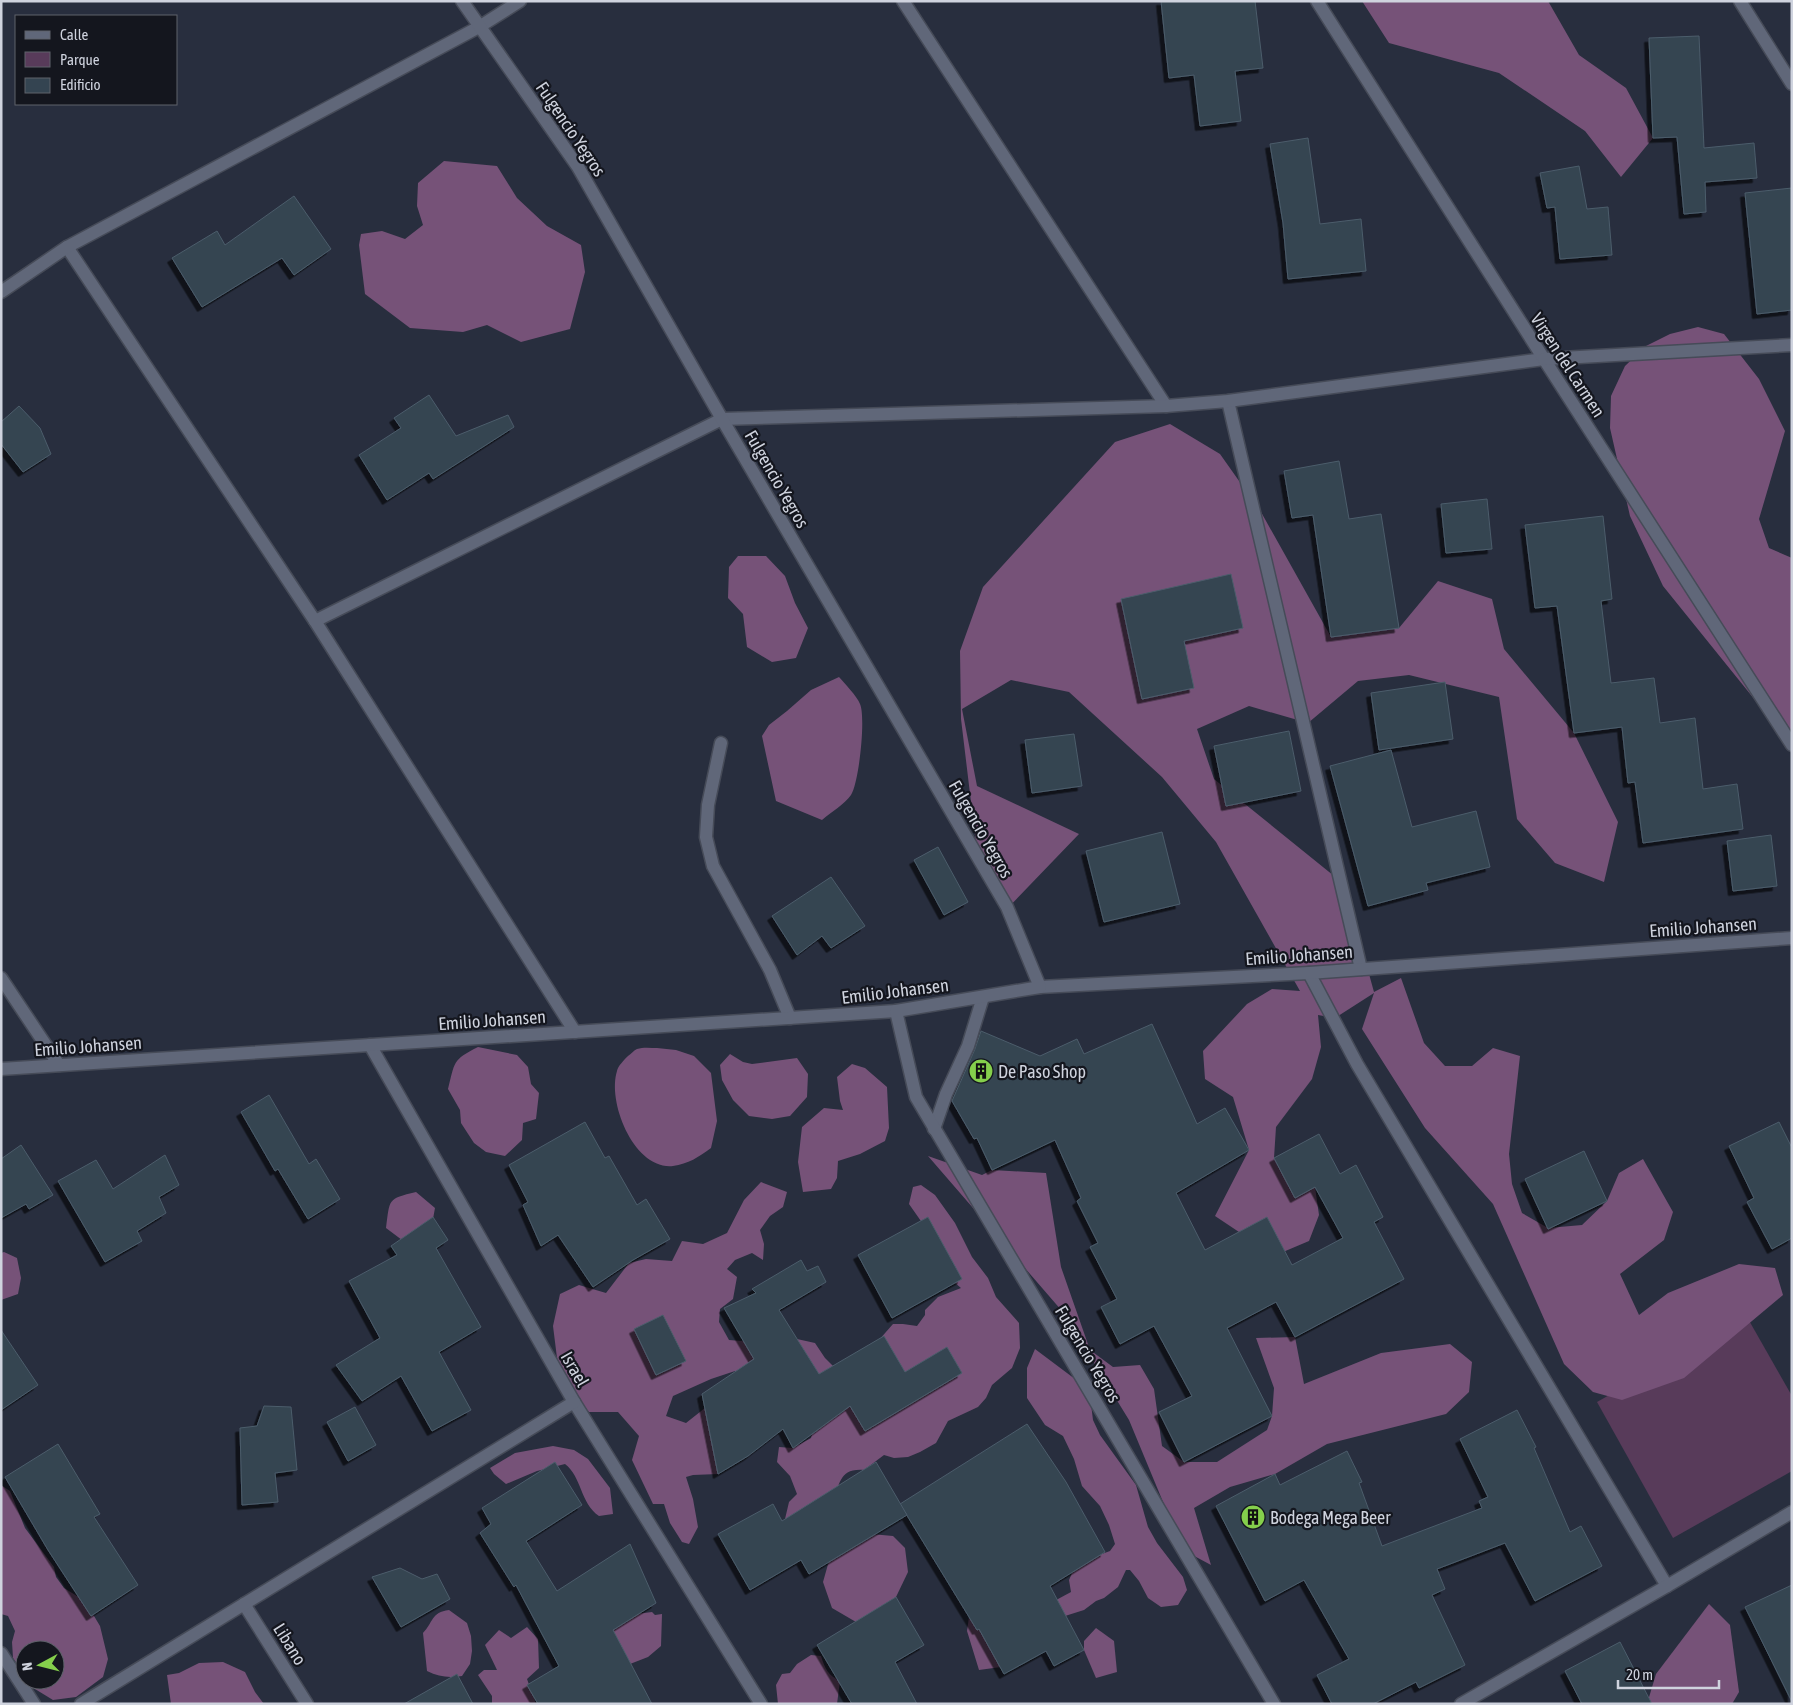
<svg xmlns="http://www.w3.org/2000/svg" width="1793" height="1705" font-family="'Asap Condensed',sans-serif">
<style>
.green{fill:#583b5a}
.forest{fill:#765278}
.building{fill:#344451;stroke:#4c5d6b;filter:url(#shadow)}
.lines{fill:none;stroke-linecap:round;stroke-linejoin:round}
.service-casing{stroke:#464b58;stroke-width:15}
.minor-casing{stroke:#464b58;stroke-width:15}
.tertiary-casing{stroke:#464b58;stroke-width:15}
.service{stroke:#606779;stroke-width:12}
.minor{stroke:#606779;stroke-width:12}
.tertiary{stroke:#606779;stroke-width:12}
.labels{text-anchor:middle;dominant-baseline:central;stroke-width:4.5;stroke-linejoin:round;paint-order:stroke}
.street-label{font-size:18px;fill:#cfd3de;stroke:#14161e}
.poi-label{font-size:18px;fill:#cfd3de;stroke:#14161e;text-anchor:start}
</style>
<defs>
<filter id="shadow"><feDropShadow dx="-4.5" dy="4.5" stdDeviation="0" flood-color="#0009"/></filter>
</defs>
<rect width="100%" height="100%" fill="#282e3e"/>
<polygon class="green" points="1747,1317 1792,1396 1792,1471 1673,1538 1597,1402"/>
<g class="forest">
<polygon points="1362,1 1548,1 1579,55 1626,88 1653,138 1621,177 1585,131 1499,73 1389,43"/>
<polygon points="444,161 497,166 517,198 547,226 581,245 585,272 570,329 521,342 487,325 463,332 410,328 365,294 359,245 361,234 382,231 405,239 423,225 417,206 418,183"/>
<polygon points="1698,327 1724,334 1759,379 1785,431 1759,519 1769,548 1792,558 1792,746 1663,586 1630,516 1610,428 1611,396 1625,366 1646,346 1670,334"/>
<polygon points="1170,424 1220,454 1261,512 1331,637 1399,628 1438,581 1492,599 1504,649 1574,733 1618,822 1604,882 1555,863 1517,819 1499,697 1409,675 1358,681 1308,723 1249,706 1197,729 1214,779 1344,884 1374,992 1401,978 1424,1043 1445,1066 1472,1066 1493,1048 1520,1056 1509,1154 1512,1184 1522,1213 1548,1228 1582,1225 1607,1201 1619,1173 1643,1159 1673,1212 1664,1240 1620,1274 1639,1315 1668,1293 1739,1264 1775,1268 1783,1295 1684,1378 1622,1400 1593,1392 1564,1364 1493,1204 1425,1128 1362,1029 1374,993 1335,1018 1318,1015 1321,1047 1312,1079 1276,1127 1274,1158 1315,1187 1319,1215 1309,1241 1283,1252 1272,1227 1239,1232 1215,1216 1249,1150 1233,1097 1205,1079 1203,1051 1247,1004 1272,989 1300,991 1216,842 1162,777 1069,692 1011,680 962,709 977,786 1079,834 1004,912 978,860 961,719 960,651 983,587 1115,442"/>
<polygon points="738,556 766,556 785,576 795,603 808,628 796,658 772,662 747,647 743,614 728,598 729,567"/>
<path d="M839,677C845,684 857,696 860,704C866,717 859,783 851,795C845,804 831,812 822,820L776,801L762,736L769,725L787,711L811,690Z"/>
<path d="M478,1047L517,1055L528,1067L531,1084L539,1093L536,1119L523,1123L522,1140L505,1156L486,1152L474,1143L461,1123L460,1110L448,1089C455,1062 452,1060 478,1047Z"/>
<path d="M657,1048L676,1050L694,1056L711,1073L717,1121L711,1148C699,1157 688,1164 673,1166C634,1170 607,1102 617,1071C618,1066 624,1060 628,1056C631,1054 634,1050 637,1049C643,1047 651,1048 657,1048Z"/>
<polygon points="730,1054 743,1062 752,1064 797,1058 808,1074 807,1097 790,1116 772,1119 749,1116 733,1100 722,1080 720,1065"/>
<polygon points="852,1064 865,1068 887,1087 889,1128 885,1141 860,1154 838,1161 837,1178 831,1189 803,1192 798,1162 802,1127 824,1108 843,1110 840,1101 837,1077"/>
<polygon points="928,1156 982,1175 992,1170 1046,1173 1061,1267 1090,1350 1113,1367 1140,1365 1154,1389 1162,1446 1184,1462 1217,1462 1267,1430 1272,1416 1274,1388 1256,1338 1295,1337 1304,1384 1381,1353 1450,1344 1472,1362 1469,1392 1446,1414 1327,1444 1275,1474 1230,1487 1194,1508 1211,1565 1183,1550 1129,1420 1062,1311"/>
<path d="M761,1182L787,1192L783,1207L770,1216L760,1230L764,1244L763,1260L752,1253L735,1260L727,1269L737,1277L733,1299L720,1309L719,1322L729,1340L754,1342L797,1339L815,1343L825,1358L833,1366L871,1349L893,1324H903L917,1326L925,1315V1310L938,1297L961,1288L948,1277L923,1224L909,1204L913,1187L921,1185L935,1195L955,1223L972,1257L988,1278L996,1297L1019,1323L1020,1348L1012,1368L992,1385L986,1398L978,1407L948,1421L936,1443L920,1452L908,1457L894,1458L884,1455L864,1470C838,1468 841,1485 831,1503C827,1512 815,1519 808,1525L785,1519L789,1502L797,1494L790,1476L777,1462L779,1447L793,1448L811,1438L815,1421L747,1384L735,1371L711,1379L673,1396L666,1416L686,1423L710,1404L732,1439L718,1474L693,1475L686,1477L693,1499L698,1527L689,1544L682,1542L670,1523L664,1504H653L632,1460L639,1436L618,1412H589L566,1386L558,1366L553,1326L560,1294L579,1285L606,1293L629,1263L646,1259L672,1261L682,1241L703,1244L727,1233L744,1200Z"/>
<path d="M416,1192L435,1208L431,1230L406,1243L386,1228C390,1199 387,1199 416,1192Z"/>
<polygon points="4,1252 17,1258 21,1278 18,1294 1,1300 1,1253"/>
<polygon points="1035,1349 1079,1382 1091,1404 1093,1420 1100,1435 1136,1485 1148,1527 1157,1543 1183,1577 1187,1590 1178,1605 1161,1607 1148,1598 1139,1581 1130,1570 1126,1570 1118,1587 1104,1598 1096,1601 1084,1610 1065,1616 1001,1667 979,1670 967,1631 969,1617 974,1612 1045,1606 1071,1592 1069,1580 1074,1569 1091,1558 1110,1551 1115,1544 1109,1525 1100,1506 1082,1486 1074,1459 1063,1436 1045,1425 1027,1398 1027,1368"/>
<path d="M553,1446L574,1450L588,1459L610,1488L613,1514L599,1516C580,1503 582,1477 565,1464L537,1471L506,1484L494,1474L490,1468L515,1453Z"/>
<polygon points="1,1485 10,1491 25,1528 54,1567 56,1577 64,1588 85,1601 100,1626 108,1659 103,1677 76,1697 53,1700 35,1689 29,1680 55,1680 55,1650 25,1650 25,1675 13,1658 12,1642 15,1631 8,1616 1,1614"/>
<polygon points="871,1534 893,1536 905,1548 908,1572 896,1597 856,1622 832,1608 823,1582 832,1550"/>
<polygon points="598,1602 636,1614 652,1612 655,1615 662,1614 661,1646 648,1657 630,1664"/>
<polygon points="1709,1604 1730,1625 1739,1692 1732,1704 1647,1704 1656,1674"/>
<path d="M449,1610L467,1623L471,1636L472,1651L470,1664L462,1676C449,1678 439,1677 427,1671L423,1633C433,1623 431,1612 449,1610Z"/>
<polygon points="527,1627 538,1639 539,1668 527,1679 536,1704 492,1704 492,1696 478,1675 484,1670 497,1670 485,1645 499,1630 511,1638"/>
<polygon points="1096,1628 1114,1641 1117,1672 1096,1678 1084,1650 1084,1641"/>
<path d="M811,1655L821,1656C825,1669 828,1675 840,1681L837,1704H778L776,1685L782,1674L790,1673L797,1664Z"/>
<polygon points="223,1662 245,1672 255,1692 264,1704 171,1704 167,1675 179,1673 199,1663"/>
</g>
<g class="building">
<polygon points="1161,1 1255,1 1263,68 1235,71 1241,121 1200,126 1194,75 1169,78"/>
<polygon points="1699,36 1704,148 1754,143 1757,178 1705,182 1706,212 1684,214 1677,137 1653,138 1649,38"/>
<polygon points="1308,138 1320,224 1361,219 1366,271 1288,279 1283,223 1270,144"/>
<polygon points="1579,166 1587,209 1608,207 1612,255 1560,259 1555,207 1547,208 1540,173"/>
<polygon points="1792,188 1792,310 1757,314 1745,193"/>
<polygon points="294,196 331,249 294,275 282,258 202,307 172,258 217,231 225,245"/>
<polygon points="429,395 456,436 508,415 514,427 433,479 429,473 387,500 359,455 401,428 394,418"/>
<polygon points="19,406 40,428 51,454 23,472 1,444 1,422"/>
<polygon points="1339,461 1349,519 1381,514 1399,628 1331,637 1313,515 1292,518 1284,471"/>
<polygon points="1487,499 1492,549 1446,553 1441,504"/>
<polygon points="1603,516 1612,599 1601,601 1611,683 1654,678 1660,723 1695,718 1703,789 1737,784 1743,829 1643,843 1635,782 1628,783 1622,727 1574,733 1557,606 1535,608 1525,525"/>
<polygon points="1231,574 1243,628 1184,641 1194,688 1142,699 1121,599"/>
<polygon points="1445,682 1453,739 1379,750 1371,693"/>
<polygon points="1289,731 1301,791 1226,806 1214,746"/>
<polygon points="1074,734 1082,786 1032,793 1025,740"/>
<polygon points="1391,750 1412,827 1476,811 1490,867 1426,883 1428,890 1368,906 1330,766"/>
<polygon points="1162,832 1180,904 1104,922 1086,851"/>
<polygon points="1771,835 1777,886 1733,891 1727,841"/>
<polygon points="938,847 968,902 944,915 914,860"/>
<polygon points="831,877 865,926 831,948 822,936 797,955 772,916"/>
<polygon points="1152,1024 1197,1124 1225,1108 1249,1150 1176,1193 1205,1250 1267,1217 1292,1265 1343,1238 1315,1187 1295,1198 1274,1158 1319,1134 1340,1174 1356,1165 1383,1217 1374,1222 1404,1279 1295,1337 1276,1302 1227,1328 1272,1416 1184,1462 1159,1412 1192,1396 1154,1326 1120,1344 1101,1307 1117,1299 1090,1247 1098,1243 1077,1201 1081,1198 1055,1140 992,1170 977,1138 974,1139 952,1101 975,1049 981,1031 1040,1056 1077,1039 1084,1054"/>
<polygon points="269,1095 309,1164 316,1159 340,1199 308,1219 278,1169 275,1171 241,1112"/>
<polygon points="585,1122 605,1158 609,1156 637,1205 646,1199 670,1239 633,1260 593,1287 558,1235 541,1246 523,1205 528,1202 509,1165"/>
<polygon points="1779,1122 1792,1148 1792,1238 1772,1249 1747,1202 1754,1198 1729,1146"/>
<polygon points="21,1145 53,1195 29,1209 26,1204 1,1218 1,1159"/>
<polygon points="1584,1151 1607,1201 1548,1229 1525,1179"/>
<polygon points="165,1155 179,1185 159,1197 166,1213 137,1231 142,1241 105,1262 58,1181 96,1160 113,1189"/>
<polygon points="433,1217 448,1240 436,1248 481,1327 439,1352 471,1410 432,1431 401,1376 362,1401 336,1365 380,1338 349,1281 397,1255 391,1246"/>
<polygon points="928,1217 962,1279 892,1318 858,1255"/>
<polygon points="801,1260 807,1271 818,1266 826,1282 779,1310 819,1374 884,1336 905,1372 947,1347 962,1373 865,1431 850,1406 793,1448 783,1429 748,1456 718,1474 702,1394 754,1359 724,1308 756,1293 752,1289"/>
<polygon points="663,1315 686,1361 656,1375 634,1329"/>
<polygon points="1,1330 38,1385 1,1410"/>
<polygon points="264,1406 291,1407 297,1470 275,1473 278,1502 242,1505 240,1428 257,1426"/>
<polygon points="355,1407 376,1445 348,1461 327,1422"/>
<polygon points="1517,1410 1536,1447 1534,1448 1570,1532 1581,1526 1602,1566 1535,1601 1505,1543 1437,1569 1445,1589 1432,1595 1465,1665 1419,1688 1416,1682 1373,1704 1332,1704 1317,1675 1349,1659 1304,1580 1265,1601 1216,1506 1275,1474 1280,1485 1347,1451 1362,1482 1359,1483 1382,1546 1482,1508 1479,1501 1488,1497 1460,1439"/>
<polygon points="1027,1424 1066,1482 1105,1552 1050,1586 1084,1650 1054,1666 1046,1651 1004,1674 979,1629 977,1630 900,1504"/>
<polygon points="58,1444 100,1514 94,1517 138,1585 91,1616 48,1550 5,1477"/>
<polygon points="555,1462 582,1505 526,1541 557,1591 630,1544 656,1603 613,1630 652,1704 538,1704 527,1685 559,1666 516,1585 514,1587 480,1533 491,1524 482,1508"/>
<polygon points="876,1462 907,1515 809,1574 801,1560 750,1590 718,1534 773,1504 782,1521"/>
<polygon points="400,1568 422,1579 437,1574 450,1599 401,1627 372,1577"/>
<polygon points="1792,1585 1792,1702 1745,1607"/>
<polygon points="896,1597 924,1645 895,1662 917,1704 852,1704 817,1645"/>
<polygon points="1620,1642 1652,1704 1582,1704 1565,1671"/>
<polygon points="457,1674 473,1704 404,1704"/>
</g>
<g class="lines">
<defs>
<g id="service">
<polyline points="903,1 1166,406"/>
<polyline points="1228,401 1361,969"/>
<polyline points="315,621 722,419 1166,406 1228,401 1544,359"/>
<polyline points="721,743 708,805 706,837 713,866 770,970 790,1018"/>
<polyline points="934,1129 946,1094 968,1046 983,997"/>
</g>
<g id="minor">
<polyline points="1317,1 1544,359 1792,745"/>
<polyline points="1740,1 1792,84"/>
<polyline points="67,247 315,621 575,1032"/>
<polyline points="1,292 67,247 479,27 520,1"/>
<polyline points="1544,359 1792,345"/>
<polyline points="1309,973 1357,1064 1667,1586"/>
<polyline points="1,978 59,1065"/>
<polyline points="1040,987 1309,973 1792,938"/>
<polyline points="370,1045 574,1402 761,1704"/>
<polyline points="1,1069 896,1011"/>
<polyline points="244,1604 307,1704"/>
<polyline points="1,1653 34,1704"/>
<polyline points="81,1704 574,1402"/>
<polyline points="1461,1704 1667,1586 1792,1512"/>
</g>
<polyline id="tertiary" points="462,1 578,167 722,419 1007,907 1040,987 896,1011 916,1097 1274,1704"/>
</defs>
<use href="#service" class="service-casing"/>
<use href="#minor" class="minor-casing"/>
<use href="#tertiary" class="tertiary-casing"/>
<use href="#service" class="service"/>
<use href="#minor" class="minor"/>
<use href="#tertiary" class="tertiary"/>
</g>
<defs>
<symbol id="building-disc" viewBox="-11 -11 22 22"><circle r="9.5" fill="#85cf4c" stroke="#14161e"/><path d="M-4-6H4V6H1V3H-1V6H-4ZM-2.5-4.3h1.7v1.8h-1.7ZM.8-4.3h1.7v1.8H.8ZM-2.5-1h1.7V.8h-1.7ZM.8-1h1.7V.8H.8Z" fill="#111"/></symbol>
</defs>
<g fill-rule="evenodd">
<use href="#building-disc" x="967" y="1057" width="28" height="28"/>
<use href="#building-disc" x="1239" y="1503" width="28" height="28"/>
</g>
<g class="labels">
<g class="street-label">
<text transform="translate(571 129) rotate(56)">Fulgencio Yegros</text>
<text transform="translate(1568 365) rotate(57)">Virgen del Carmen</text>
<text transform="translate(777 479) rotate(60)">Fulgencio Yegros</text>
<text transform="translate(981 829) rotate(60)">Fulgencio Yegros</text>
<text transform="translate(1703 927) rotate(-4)">Emilio Johansen</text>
<text transform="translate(1299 955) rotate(-4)">Emilio Johansen</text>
<text transform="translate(895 991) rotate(-7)">Emilio Johansen</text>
<text transform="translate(492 1020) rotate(-4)">Emilio Johansen</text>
<text transform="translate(88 1046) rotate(-4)">Emilio Johansen</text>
<text transform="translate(1088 1354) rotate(59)">Fulgencio Yegros</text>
<text transform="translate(575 1369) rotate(60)">Israel</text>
<text transform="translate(290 1644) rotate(58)">Libano</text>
</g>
<g class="poi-label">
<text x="998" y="1071">De Paso Shop</text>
<text x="1270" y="1517">Bodega Mega Beer</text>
</g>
</g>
<rect width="1793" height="1705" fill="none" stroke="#cfd3de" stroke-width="5"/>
<rect x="15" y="15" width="162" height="90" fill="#14161e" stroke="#5f626b"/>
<rect x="25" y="31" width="25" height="8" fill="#606779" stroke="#5f626b"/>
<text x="60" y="40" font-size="15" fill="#cfd3de">Calle</text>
<rect x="25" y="52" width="25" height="15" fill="#583b5a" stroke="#5f626b"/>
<text x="60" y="65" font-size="15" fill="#cfd3de">Parque</text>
<rect x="25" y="78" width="25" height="15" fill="#344451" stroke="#5f626b"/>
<text x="60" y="90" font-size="15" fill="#cfd3de">Edificio</text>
<g transform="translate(40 1665) rotate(263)"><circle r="24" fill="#14161e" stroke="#5f626b"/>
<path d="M0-4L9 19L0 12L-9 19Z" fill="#85cf4c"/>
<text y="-8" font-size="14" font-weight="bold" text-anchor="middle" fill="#cfd3de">N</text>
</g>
<path d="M1618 1680v8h101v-8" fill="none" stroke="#cfd3de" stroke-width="2.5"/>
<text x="1626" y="1680" font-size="15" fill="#cfd3de" stroke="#14161e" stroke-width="4" paint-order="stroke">20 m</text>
</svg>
